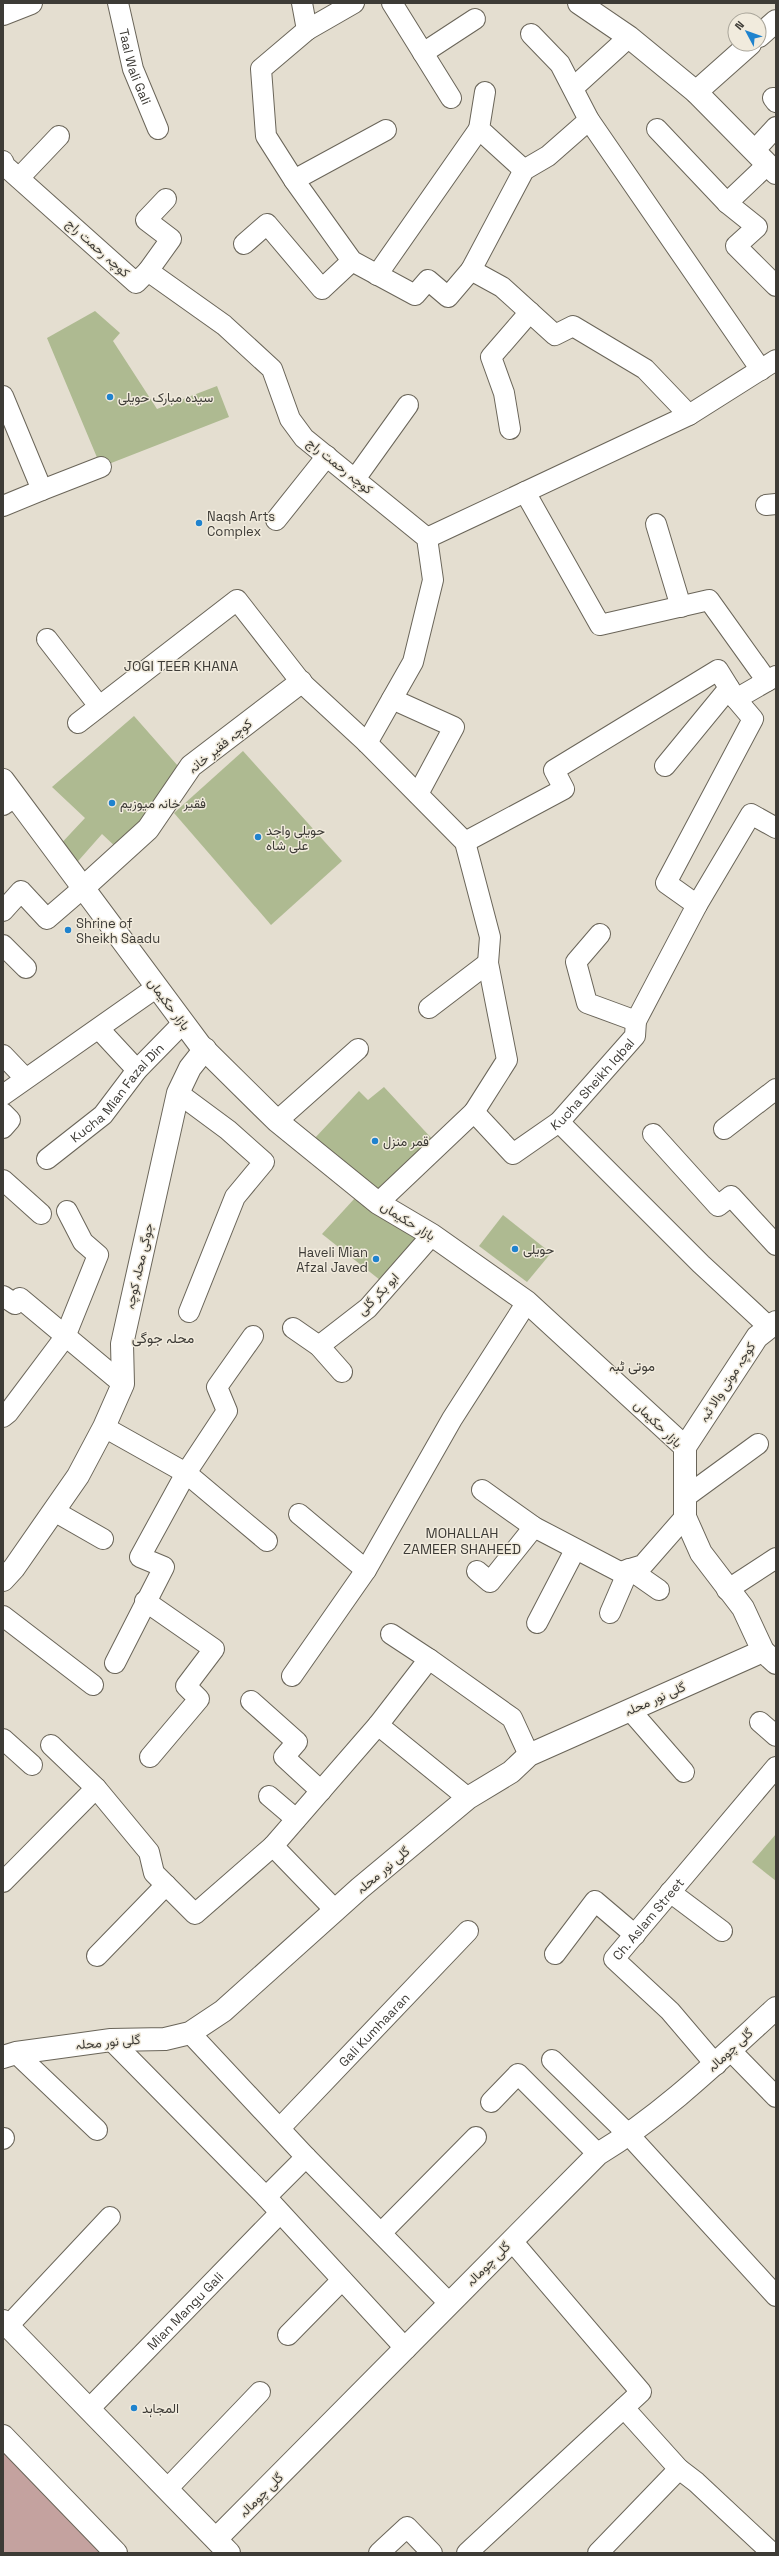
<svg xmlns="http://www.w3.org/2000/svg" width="779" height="2556" font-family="'Space Grotesk',Vazirmatn,sans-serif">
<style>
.green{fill:#c4a29f}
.building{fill:#aeba91}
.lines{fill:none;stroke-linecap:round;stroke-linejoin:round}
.service-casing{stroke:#6a6559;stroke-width:22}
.pedestrian-casing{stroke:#6a6559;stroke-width:24}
.minor-casing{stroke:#6a6559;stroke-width:24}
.tertiary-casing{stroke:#6a6559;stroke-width:24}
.service{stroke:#fff;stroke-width:20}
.pedestrian{stroke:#fff;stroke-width:22}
.minor{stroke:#fff;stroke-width:22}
.tertiary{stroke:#fff;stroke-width:22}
.poi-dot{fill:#1f83ce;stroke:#f1ebdd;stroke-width:1.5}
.labels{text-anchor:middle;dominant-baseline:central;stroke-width:3;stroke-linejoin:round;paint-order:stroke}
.street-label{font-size:13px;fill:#3d3b36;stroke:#f1ebdd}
.poi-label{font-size:13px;fill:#3d3b36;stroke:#f1ebdd;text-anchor:start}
.neighbourhood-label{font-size:14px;fill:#3d3b36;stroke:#f1ebdd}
</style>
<rect width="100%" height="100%" fill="#e4ded0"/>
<polygon class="green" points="3,2436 116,2553 3,2553"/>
<g class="building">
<polygon points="95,311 120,333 113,341 157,409 217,386 229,417 101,467 47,338"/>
<polygon points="134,716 178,766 142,824 118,849 102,834 72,868 56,849 85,818 52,787"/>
<polygon points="243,751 342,861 271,925 174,813"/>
<polygon points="384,1087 435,1142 380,1195 314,1139 359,1091 368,1100"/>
<polygon points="355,1198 416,1239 380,1280 322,1234"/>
<polygon points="503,1215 551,1253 527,1282 479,1246"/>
<polygon points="776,1834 776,1881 752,1862"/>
</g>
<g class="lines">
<defs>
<g id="service">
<path id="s1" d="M118,3L133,69L158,129"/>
<polyline points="302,3 307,30 261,69 266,136 294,180 352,261 415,295 428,280 448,297 471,270 502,287 555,335 573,326 645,369 689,415"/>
<polyline points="392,3 451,98"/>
<polyline points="307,30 354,3"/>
<polyline points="531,34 560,64 589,120 761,370"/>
<polyline points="423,53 475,19"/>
<polyline points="573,88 629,37"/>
<polyline points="485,92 479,129 524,170"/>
<polyline points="773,98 776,102"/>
<polyline points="657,129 727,203 757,227 736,246 776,286"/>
<polyline points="754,151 776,127"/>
<polyline points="3,161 5,166 136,283 148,271 224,325 272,369 290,419 304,438 427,538 433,580 413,662 367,743"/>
<polyline points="19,178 59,136"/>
<polyline points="294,180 386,130"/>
<polyline points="727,203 767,165"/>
<polyline points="244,244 267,224 322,289 352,261"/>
<polyline points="471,270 524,170 548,156 589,120"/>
<polyline points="148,271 171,239 146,220 166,199"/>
<polyline points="377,275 479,129"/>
<polyline points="3,396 42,490 3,506"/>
<polyline points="510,429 504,393 491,357 530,312"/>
<polyline points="355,479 408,405"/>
<polyline points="42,490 101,467"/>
<polyline points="525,492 600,625 709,600 767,681"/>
<polyline points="766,505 776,504"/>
<polyline points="276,520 327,456"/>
<polyline points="656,524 681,607"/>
<polyline points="427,538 689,415 776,360"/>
<polyline points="47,639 99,706"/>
<polyline points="392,699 454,727 418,794"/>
<polyline points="78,723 237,600 301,682 367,743 465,842 490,937 488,963 507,1060 474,1112"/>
<polyline points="665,766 729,688"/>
<polyline points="3,805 15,797"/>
<polyline points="465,842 564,789 554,770 718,670 736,699 776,676"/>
<polyline points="697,905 666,883 753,719 736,699"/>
<polyline points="3,911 21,891 47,919 83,888"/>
<polyline points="600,934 576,962 587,1003 636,1021"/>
<polyline points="3,945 26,968"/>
<polyline points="429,1008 488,963"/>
<polyline points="99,1029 137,1070"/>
<polyline points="3,1055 25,1078"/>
<polyline points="178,1093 228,1130 264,1162 235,1197 189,1312"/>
<polyline points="3,1095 157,987"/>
<polyline points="3,1113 10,1120 3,1128"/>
<polyline points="277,1121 358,1049"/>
<polyline points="559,1122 701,1264 769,1327"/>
<polyline points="724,1129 776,1089"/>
<polyline points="653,1134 718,1206 731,1196 776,1245"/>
<path id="s2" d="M47,1159L103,1115L137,1070L183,1023"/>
<polyline points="3,1180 41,1214"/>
<path id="s3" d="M378,1203L474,1112L513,1154L559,1122L635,1036L636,1021L697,905L751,814L776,828"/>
<polyline points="3,1296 15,1304 20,1298 123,1384"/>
<polyline points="293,1328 319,1346 342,1372"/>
<polyline points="319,1346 368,1308 432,1235"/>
<polyline points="3,1417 8,1413 65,1337 98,1255 83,1242 67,1211"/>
<polyline points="104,1427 186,1473 267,1541"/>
<polyline points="482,1490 534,1527 620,1572 643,1565 685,1517"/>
<polyline points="684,1498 758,1444"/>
<polyline points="54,1511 103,1539"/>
<polyline points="299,1514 366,1570"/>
<polyline points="477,1571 490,1582 534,1527"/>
<polyline points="727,1590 776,1558"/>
<polyline points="145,1601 214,1649 186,1686 199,1699 150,1757"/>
<polyline points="610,1613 629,1569 659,1590"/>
<polyline points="3,1616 93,1685"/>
<polyline points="537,1623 575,1550"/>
<polyline points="391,1634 429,1659"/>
<polyline points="115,1663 164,1567 140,1557 186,1473 227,1411 217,1387 253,1336"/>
<polyline points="292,1676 366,1570 452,1419 527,1302"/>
<polyline points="251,1701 297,1742 284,1757 321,1791"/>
<polyline points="630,1710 684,1772"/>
<polyline points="760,1722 776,1736"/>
<polyline points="378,1725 468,1798"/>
<polyline points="3,1739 32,1765"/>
<polyline points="51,1745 96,1788 149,1852 154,1873 195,1914 273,1846 378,1725 429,1659 512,1718 529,1755"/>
<polyline points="269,1796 296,1819"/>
<polyline points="273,1846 335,1910"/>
<polyline points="3,1882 96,1788"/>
<polyline points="670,1892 722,1931"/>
<polyline points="555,1954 595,1901 635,1935"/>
<polyline points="97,1956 166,1885"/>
<polyline points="190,2033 306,2157 449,2303"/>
<polyline points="111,2040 266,2197 406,2349"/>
<polyline points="730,2050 776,2097"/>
<polyline points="16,2053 97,2130"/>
<polyline points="552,2060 629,2135 776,2296"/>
<path id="s4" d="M716,2065L670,2011L614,1959L776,1767"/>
<polyline points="491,2102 518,2074 598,2154"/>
<path id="s5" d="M280,2128L468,1931"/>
<polyline points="3,2139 4,2138"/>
<polyline points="266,2197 306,2157"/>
<polyline points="381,2233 476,2137"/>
<polyline points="8,2326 110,2217"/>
<polyline points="288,2335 342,2280"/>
<path id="s6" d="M90,2408L280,2213"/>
<polyline points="624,2408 679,2469 696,2482 772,2553"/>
<polyline points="168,2488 260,2392"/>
<polyline points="379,2553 407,2527 432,2553"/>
<polyline points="467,2553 641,2392 512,2241"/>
<polyline points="598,2553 679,2469"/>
</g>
<polyline id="pedestrian" points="83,888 148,829 191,766 301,682"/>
<g id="minor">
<polyline points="579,3 629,37 696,92 776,173"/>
<polyline points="3,14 31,3"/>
<polyline points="759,36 776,21"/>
<polyline points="696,92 750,44"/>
<polyline points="685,1447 757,1337 776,1322"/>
<polyline points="3,1580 14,1568 78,1476 104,1427 123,1384 122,1344 178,1093 190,1068 205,1049"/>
<polyline points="3,2057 16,2053 111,2040 165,2039 190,2033 223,2011 360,1888 468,1798 511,1772 529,1755 763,1651"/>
<polyline points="3,2321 229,2553"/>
<polyline points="3,2436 116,2553"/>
<path d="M216,2539L598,2154C664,2114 719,2060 776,2008"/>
</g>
<polyline id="tertiary" points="3,780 200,1045 277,1121 378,1203 432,1235 527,1302 685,1447 685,1517 701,1553 743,1608 763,1651 776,1663"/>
</defs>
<use href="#service" class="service-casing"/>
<use href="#pedestrian" class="pedestrian-casing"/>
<use href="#minor" class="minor-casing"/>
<use href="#tertiary" class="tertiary-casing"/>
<use href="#service" class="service"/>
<use href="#pedestrian" class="pedestrian"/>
<use href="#minor" class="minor"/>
<use href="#tertiary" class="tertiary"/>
</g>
<g class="poi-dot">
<circle cx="110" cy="397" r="4"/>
<circle cx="199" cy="523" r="4"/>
<circle cx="112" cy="803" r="4"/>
<circle cx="258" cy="837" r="4"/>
<circle cx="68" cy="930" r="4"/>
<circle cx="375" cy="1141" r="4"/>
<circle cx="515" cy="1249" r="4"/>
<circle cx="376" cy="1259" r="4"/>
<circle cx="134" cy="2408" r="4"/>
</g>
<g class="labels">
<g class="street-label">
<text stroke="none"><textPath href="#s1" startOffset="66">Taal Wali Gali</textPath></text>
<text transform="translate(98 248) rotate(42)">کوچہ رحمت راج</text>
<text transform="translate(340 466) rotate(39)">کوچہ رحمت راج</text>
<text transform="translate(220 746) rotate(-39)">کوچہ فقیر خانہ</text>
<text transform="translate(169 1004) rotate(53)">بازار حکیماں</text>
<text stroke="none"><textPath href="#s3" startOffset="296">Kucha Sheikh Iqbal</textPath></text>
<text stroke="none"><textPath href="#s2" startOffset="97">Kucha Mian Fazal Din</textPath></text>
<text transform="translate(408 1221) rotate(32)">بازار حکیماں</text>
<text transform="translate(139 1266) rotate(-77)">جوگی محلہ کوچہ</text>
<text transform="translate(378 1294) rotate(-46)">ابو بکر گلی</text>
<text transform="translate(727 1382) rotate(-57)">کوچہ موتی والا ٹبہ</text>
<text transform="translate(658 1424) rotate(44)">بازار حکیماں</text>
<text transform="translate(655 1699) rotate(-24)">گلی نور محلہ</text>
<text transform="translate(383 1870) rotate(-40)">گلی نور محلہ</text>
<text stroke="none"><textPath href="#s4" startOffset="200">Ch. Aslam Street</textPath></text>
<text stroke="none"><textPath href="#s5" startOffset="136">Gali Kumhaaran</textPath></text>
<text transform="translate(108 2042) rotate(-5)">گلی نور محلہ</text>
<text transform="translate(730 2050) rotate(-43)">گلی چومالہ</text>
<text transform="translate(488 2264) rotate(-45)">گلی چومالہ</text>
<text stroke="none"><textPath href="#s6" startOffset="136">Mian Mangu Gali</textPath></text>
<text transform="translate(261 2495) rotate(-45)">گلی چومالہ</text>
</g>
<g class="poi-label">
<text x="118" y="397">سیدہ مبارک حویلی</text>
<text x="207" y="516">Naqsh Arts<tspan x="207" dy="15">Complex</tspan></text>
<text x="120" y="803">فقیر خانہ میوزیم</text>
<text x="266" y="830">حویلی واجد<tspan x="266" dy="15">علی شاہ</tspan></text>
<text x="76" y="923">Shrine of<tspan x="76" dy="15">Sheikh Saadu</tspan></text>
<text x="383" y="1141">قمر منزل</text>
<text x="523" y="1249">حویلی</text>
<text x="368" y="1252" text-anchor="end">Haveli Mian<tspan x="368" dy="15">Afzal Javed</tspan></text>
<text x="142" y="2408">المجاہد</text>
</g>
<g class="neighbourhood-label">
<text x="181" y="666">JOGI TEER KHANA</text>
<text x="163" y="1338">محلہ جوگی</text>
<text x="632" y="1366">موتی ٹبہ</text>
<text x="462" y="1533">MOHALLAH<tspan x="462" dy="16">ZAMEER SHAHEED</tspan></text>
</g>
</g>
<rect width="779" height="2556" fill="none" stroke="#3d3b36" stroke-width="8"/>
<g transform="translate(747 32) rotate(311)"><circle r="19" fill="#f1ebdd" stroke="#a9a59a"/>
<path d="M0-3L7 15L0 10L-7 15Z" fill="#1f83ce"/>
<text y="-6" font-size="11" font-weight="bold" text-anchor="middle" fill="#3d3b36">N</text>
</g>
</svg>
